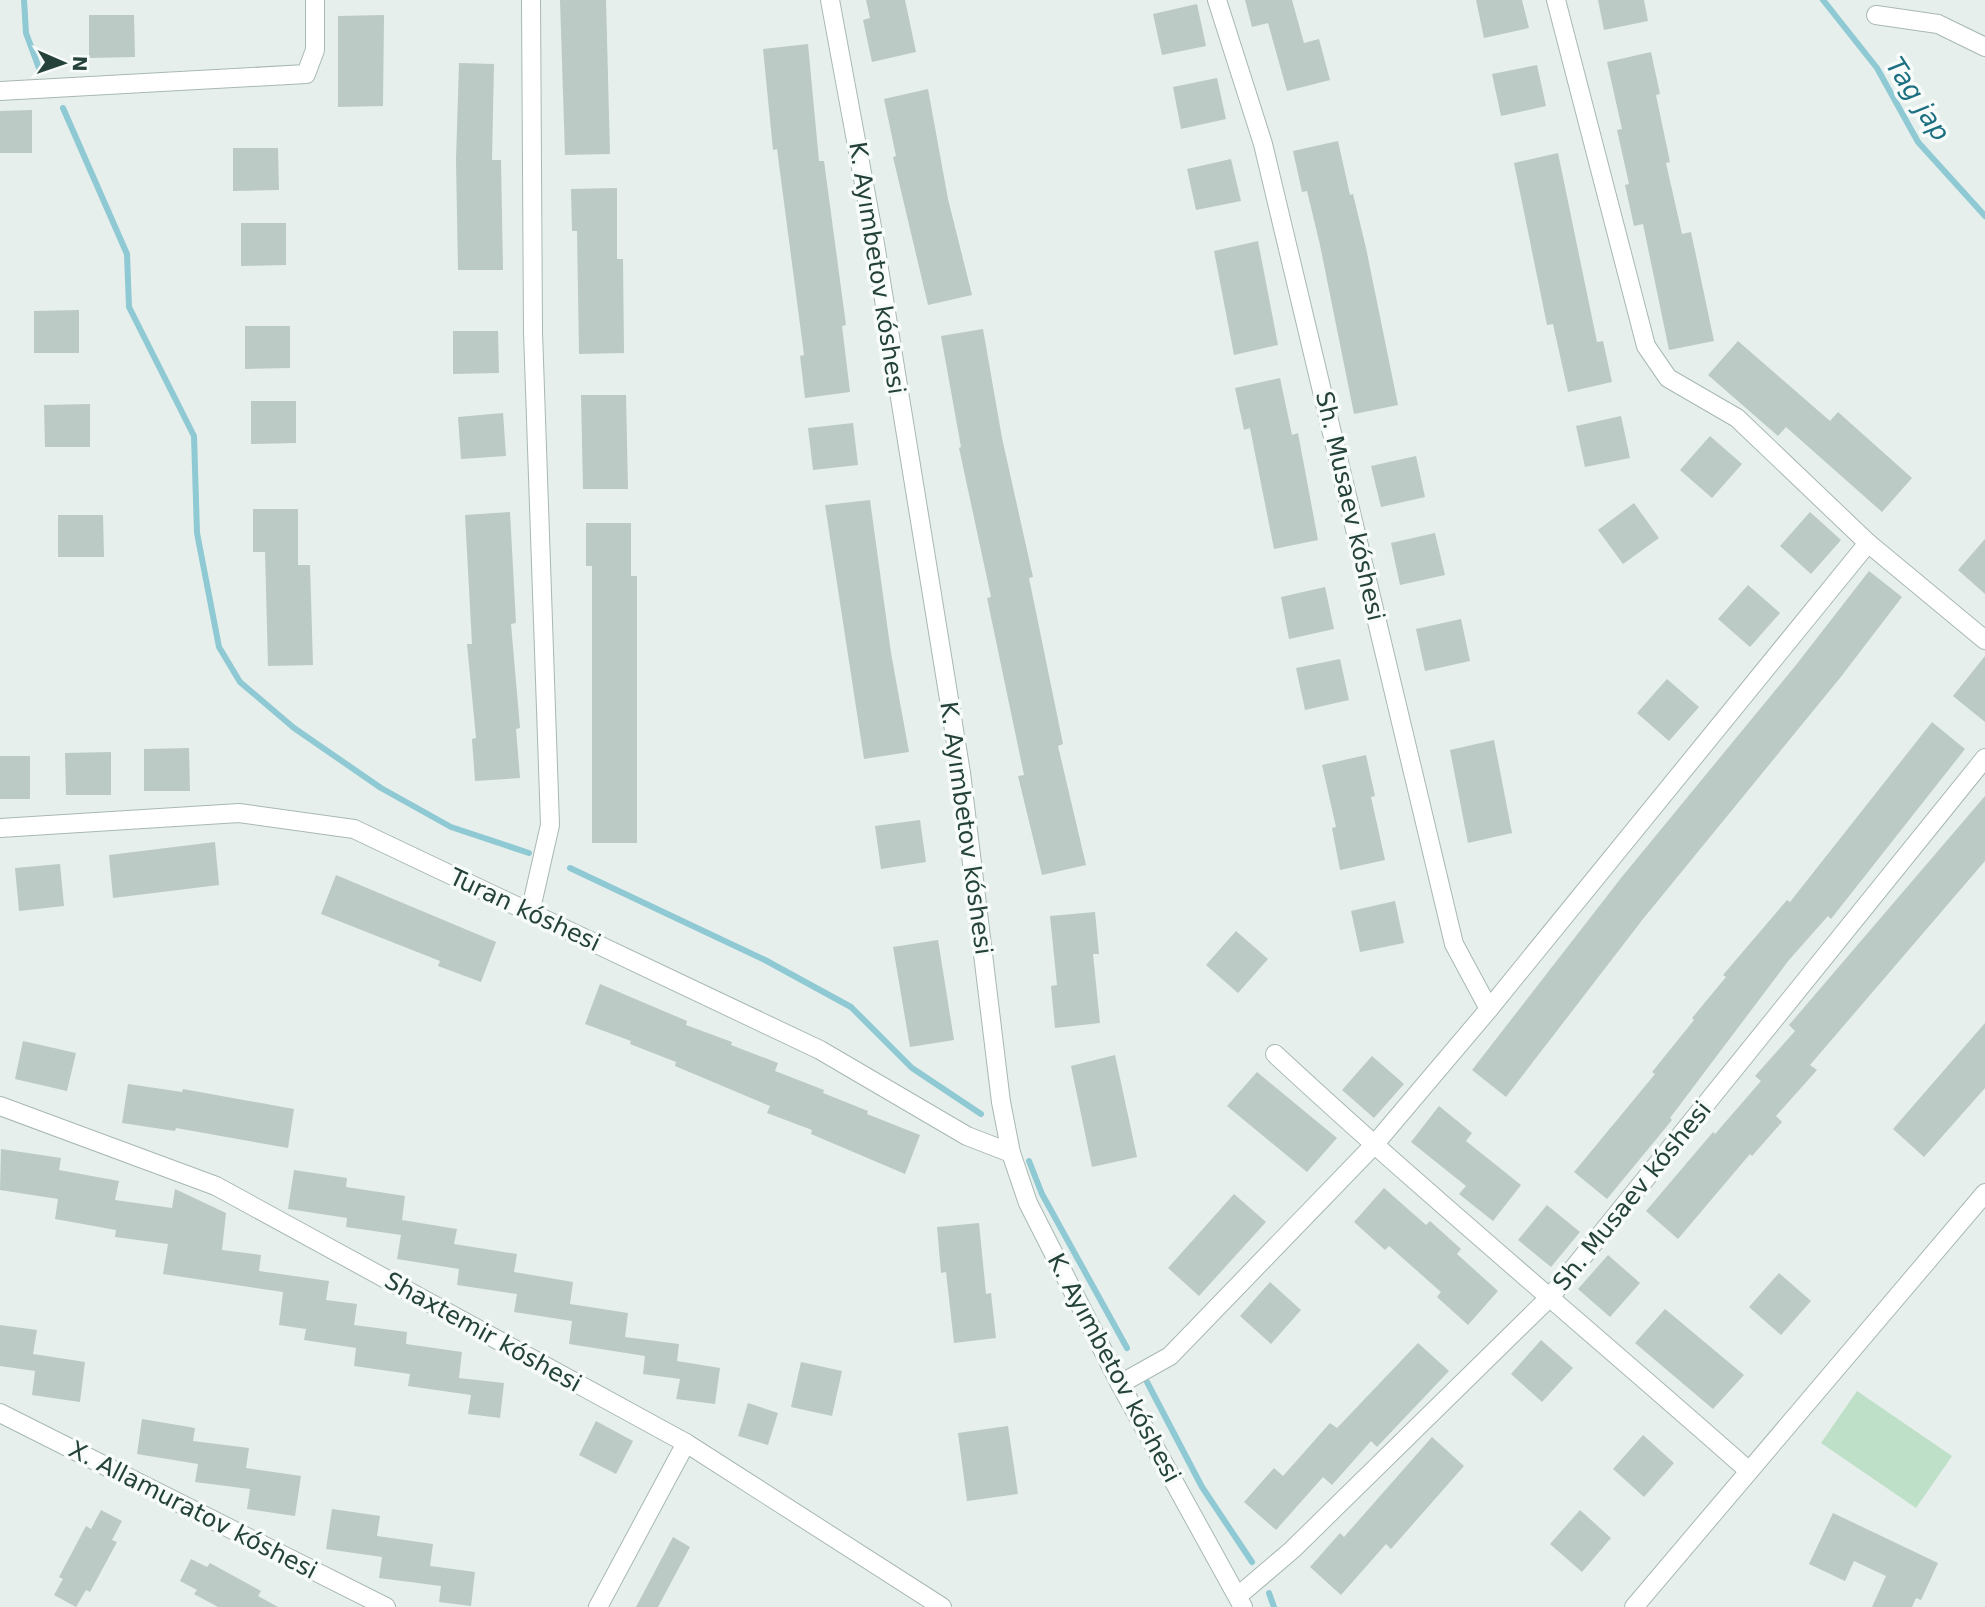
<svg xmlns="http://www.w3.org/2000/svg" width="1985" height="1607" font-family="'DejaVu Sans',sans-serif">
<style>
.green{fill:#bfe0c8}
.lines{fill:none;stroke-linecap:round;stroke-linejoin:round}
.stream{stroke:#8ec9d4;stroke-width:6}
.building{fill:#bbcac4}
.minor-casing{stroke:#a8b8b2;stroke-width:20}
.minor{stroke:#fff;stroke-width:18}
.labels{text-anchor:middle;dominant-baseline:central;stroke-width:7;stroke-linejoin:round;paint-order:stroke}
.street-label{font-size:24px;fill:#24423a;stroke:#f7fbf9}
.water-label{font-size:26px;font-style:italic;fill:#1c6f80;stroke:#f7fbf9}
</style>
<rect width="100%" height="100%" fill="#e6efeb"/>
<polygon class="green" points="1857,1391 1952,1456 1916,1508 1821,1443"/>
<g class="lines">
<g class="stream">
<polyline points="24,0 26,33 40,71"/>
<polyline points="1823,0 1877,68 1918,142 1985,216"/>
<polyline points="63,108 127,254 129,307 194,436 197,533 219,647 240,682 294,728 381,788 451,827 529,853"/>
<polyline points="570,868 765,960 851,1007 912,1068 981,1114"/>
<polyline points="1029,1161 1042,1194 1127,1348"/>
<polyline points="1147,1382 1202,1487 1252,1562"/>
<polyline points="1269,1593 1274,1607"/>
</g>
</g>
<g class="building">
<polygon points="560,0 606,0 610,154 565,155"/>
<polygon points="866,0 905,0 916,52 872,62 863,20 870,18"/>
<polygon points="1245,0 1292,0 1304,43 1319,39 1330,80 1287,91 1268,23 1252,27"/>
<polygon points="1476,0 1522,0 1529,28 1484,38"/>
<polygon points="1598,0 1644,0 1648,21 1604,30"/>
<polygon points="1197,4 1206,46 1162,55 1153,14"/>
<polygon points="89,15 134,15 135,57 89,58"/>
<polygon points="384,15 383,106 338,107 338,16"/>
<polygon points="808,44 819,161 824,161 846,325 842,326 850,392 805,398 800,356 804,355 777,149 773,150 763,49"/>
<polygon points="1651,52 1660,94 1656,95 1670,162 1666,163 1682,234 1691,232 1714,341 1669,350 1643,224 1634,226 1625,185 1629,184 1617,130 1622,129 1607,62"/>
<polygon points="459,63 494,64 492,160 501,160 503,270 458,270 456,160"/>
<polygon points="1537,65 1546,106 1501,116 1492,74"/>
<polygon points="1217,78 1226,119 1181,129 1173,87"/>
<polygon points="928,89 948,199 972,295 928,305 893,157 896,156 884,99"/>
<polygon points="32,110 32,153 0,153 0,111"/>
<polygon points="1338,141 1350,195 1353,194 1366,248 1398,405 1354,414 1320,245 1307,191 1302,192 1293,151"/>
<polygon points="233,148 278,148 279,190 233,191"/>
<polygon points="1558,153 1597,342 1603,341 1612,382 1568,392 1553,324 1547,325 1514,163"/>
<polygon points="1231,159 1241,201 1196,210 1187,169"/>
<polygon points="617,188 617,259 623,259 624,353 579,354 577,231 572,231 571,189"/>
<polygon points="241,223 286,223 286,265 241,266"/>
<polygon points="1258,241 1278,345 1234,355 1214,251"/>
<polygon points="79,310 79,353 34,353 34,311"/>
<polygon points="245,326 290,326 290,368 245,369"/>
<polygon points="983,329 1002,438 1033,577 1029,578 1063,744 1058,746 1086,865 1042,875 1018,776 1024,775 987,598 991,597 959,448 961,447 941,336"/>
<polygon points="453,331 498,331 499,373 453,374"/>
<polygon points="1738,341 1830,421 1838,412 1912,478 1882,512 1786,427 1778,436 1708,375"/>
<polygon points="1280,378 1292,435 1298,433 1318,540 1274,549 1250,428 1244,430 1235,388"/>
<polygon points="581,395 626,395 628,489 583,489"/>
<polygon points="251,401 296,401 296,443 251,444"/>
<polygon points="90,404 90,447 45,447 44,405"/>
<polygon points="503,413 506,456 461,459 458,417"/>
<polygon points="1621,416 1630,458 1585,467 1576,426"/>
<polygon points="853,423 858,465 813,470 808,428"/>
<polygon points="1710,436 1742,464 1712,498 1680,470"/>
<polygon points="1416,456 1425,497 1381,507 1371,466"/>
<polygon points="870,500 891,653 909,752 864,759 825,505"/>
<polygon points="1634,503 1659,538 1623,564 1598,530"/>
<polygon points="253,509 298,509 298,565 310,565 313,665 268,666 265,552 253,552"/>
<polygon points="510,512 516,623 511,624 520,728 516,729 520,778 475,781 472,739 476,738 467,644 472,644 465,515"/>
<polygon points="1810,512 1841,540 1811,574 1780,546"/>
<polygon points="58,515 103,515 104,557 58,557"/>
<polygon points="586,523 631,523 631,576 637,576 637,843 592,843 592,566 586,566"/>
<polygon points="1435,533 1445,575 1400,585 1391,543"/>
<polygon points="1985,539 1985,594 1958,570"/>
<polygon points="1869,571 1902,597 1840,678 1643,919 1506,1097 1472,1070 1621,878 1796,665"/>
<polygon points="1748,585 1780,613 1750,647 1718,619"/>
<polygon points="1325,587 1334,629 1289,639 1281,597"/>
<polygon points="1461,619 1470,661 1425,671 1416,629"/>
<polygon points="1985,656 1985,722 1953,696"/>
<polygon points="1340,659 1349,700 1305,710 1296,668"/>
<polygon points="1667,679 1699,707 1669,741 1637,713"/>
<polygon points="1932,722 1965,749 1831,919 1828,916 1789,960 1670,1118 1672,1120 1607,1199 1574,1172 1655,1074 1652,1072 1694,1020 1692,1018 1726,977 1723,975 1787,900 1790,902"/>
<polygon points="1494,740 1512,833 1468,843 1450,750"/>
<polygon points="189,748 190,791 144,791 144,749"/>
<polygon points="111,752 111,795 66,795 65,753"/>
<polygon points="1366,755 1375,796 1371,797 1385,860 1340,870 1332,828 1336,827 1322,765"/>
<rect x="0" y="756" width="30" height="43"/>
<polygon points="1985,796 1985,861 1810,1065 1817,1070 1776,1116 1782,1122 1752,1156 1750,1154 1678,1239 1646,1211 1713,1132 1715,1134 1761,1081 1755,1076 1795,1031 1789,1025"/>
<polygon points="920,820 926,862 881,869 875,826"/>
<polygon points="215,842 219,885 113,898 109,855"/>
<polygon points="60,864 64,906 19,911 15,868"/>
<polygon points="336,875 496,942 481,982 438,966 440,961 321,914"/>
<polygon points="1395,901 1404,943 1360,952 1351,911"/>
<polygon points="1095,912 1099,954 1093,954 1100,1023 1055,1028 1051,986 1057,985 1050,916"/>
<polygon points="1236,931 1268,959 1238,993 1206,965"/>
<polygon points="938,940 954,1040 910,1047 893,947"/>
<polygon points="600,984 687,1021 686,1025 732,1042 731,1045 778,1063 775,1071 824,1090 823,1093 868,1111 867,1114 920,1135 905,1174 811,1134 812,1130 767,1113 770,1106 675,1066 676,1062 630,1044 631,1041 585,1024"/>
<polygon points="1985,1023 1985,1088 1924,1157 1893,1129"/>
<polygon points="23,1041 76,1053 67,1091 15,1079"/>
<polygon points="1115,1055 1137,1157 1092,1167 1071,1066"/>
<polygon points="1372,1056 1404,1084 1374,1118 1342,1090"/>
<polygon points="1257,1072 1337,1138 1307,1172 1227,1106"/>
<polygon points="128,1084 182,1092 183,1089 294,1109 288,1148 176,1128 175,1131 122,1123"/>
<polygon points="1439,1106 1472,1133 1466,1141 1521,1185 1493,1221 1459,1194 1466,1186 1411,1142"/>
<polygon points="1,1149 61,1158 59,1170 119,1181 115,1200 172,1208 175,1189 226,1213 222,1250 261,1255 259,1271 329,1281 326,1300 357,1304 354,1325 407,1332 406,1344 462,1352 459,1378 504,1383 500,1418 468,1414 471,1395 408,1386 410,1374 354,1366 356,1348 304,1340 306,1329 279,1325 283,1292 163,1274 168,1244 115,1237 116,1230 55,1219 58,1199 0,1190"/>
<polygon points="294,1170 347,1178 346,1187 405,1196 402,1220 457,1229 454,1244 517,1254 514,1272 573,1282 570,1304 628,1313 625,1337 679,1344 677,1361 720,1368 715,1404 676,1399 680,1379 643,1374 645,1356 569,1344 572,1321 514,1312 517,1294 457,1285 459,1269 397,1259 401,1235 346,1227 347,1218 288,1209"/>
<polygon points="1384,1188 1426,1225 1430,1221 1461,1249 1457,1254 1498,1291 1468,1325 1437,1297 1441,1292 1389,1246 1385,1250 1354,1222"/>
<polygon points="1234,1194 1266,1222 1199,1296 1168,1268"/>
<polygon points="1547,1205 1580,1232 1551,1267 1518,1240"/>
<polygon points="979,1223 986,1294 991,1293 996,1338 954,1343 946,1272 941,1273 937,1227"/>
<polygon points="1608,1255 1640,1283 1610,1317 1578,1289"/>
<polygon points="1779,1273 1811,1301 1781,1335 1749,1307"/>
<polygon points="1270,1282 1301,1310 1271,1344 1240,1316"/>
<polygon points="1665,1309 1744,1375 1713,1409 1635,1343"/>
<polygon points="0,1325 37,1330 33,1354 85,1362 80,1402 32,1395 35,1371 0,1366"/>
<polygon points="1541,1340 1573,1368 1542,1402 1511,1374"/>
<polygon points="1418,1343 1449,1371 1377,1447 1371,1441 1332,1485 1323,1477 1276,1530 1244,1502 1274,1468 1283,1476 1330,1423 1337,1428"/>
<polygon points="801,1362 842,1371 832,1416 791,1407"/>
<polygon points="748,1403 778,1413 768,1445 738,1436"/>
<polygon points="142,1419 195,1428 193,1441 249,1448 246,1468 301,1476 295,1516 247,1509 250,1489 195,1482 198,1464 137,1454"/>
<polygon points="596,1421 633,1441 616,1474 579,1455"/>
<polygon points="1008,1426 1018,1494 967,1501 958,1433"/>
<polygon points="1643,1435 1674,1463 1644,1497 1613,1469"/>
<polygon points="1432,1437 1464,1466 1391,1549 1386,1544 1341,1595 1310,1567 1340,1533 1344,1537"/>
<polygon points="332,1509 380,1516 377,1536 433,1544 430,1566 475,1572 471,1606 439,1602 441,1586 379,1578 382,1557 326,1549"/>
<polygon points="101,1510 122,1521 112,1540 117,1542 90,1592 86,1590 76,1607 54,1595 63,1579 59,1577 86,1526 91,1529"/>
<polygon points="1580,1510 1611,1538 1582,1572 1550,1544"/>
<polygon points="1833,1513 1938,1563 1921,1600 1916,1598 1912,1607 1872,1607 1886,1576 1854,1561 1845,1581 1809,1564"/>
<polygon points="673,1537 690,1547 658,1607 636,1607"/>
<polygon points="191,1559 207,1567 210,1563 261,1591 258,1596 278,1607 218,1607 194,1594 197,1590 180,1581"/>
</g>
<g class="lines">
<defs>
<g id="minor">
<polyline points="830,0 874,238 961,773 1001,1102 1011,1153 1028,1203 1120,1384 1243,1607"/>
<polyline points="1217,0 1263,144 1454,944 1489,1009"/>
<polyline points="1556,0 1646,346 1668,378 1737,418 1868,543 1985,640"/>
<polyline points="1876,15 1938,24 1985,47"/>
<polyline points="0,91 306,74 315,50 315,0"/>
<polyline points="0,828 239,813 354,829 820,1050 967,1136 1011,1153"/>
<polyline points="530,913 550,825 533,332 531,0"/>
<path d="M1275,1054C1429,1197 1592,1332 1749,1471"/>
<polyline points="0,1106 216,1186 686,1443 942,1607"/>
<polyline points="1120,1384 1170,1356 1374,1145 1489,1009 1868,543"/>
<polyline points="0,1413 386,1607"/>
<polyline points="1238,1596 1292,1550 1551,1296 1985,758"/>
<polyline points="598,1607 686,1443"/>
<polyline points="1634,1607 1985,1193"/>
</g>
</defs>
<use href="#minor" class="minor-casing"/>
<use href="#minor" class="minor"/>
</g>
<g class="labels">
<g class="street-label">
<text transform="translate(877 268) rotate(81)">K. Ayımbetov kóshesi</text>
<text transform="translate(1350 506) rotate(77)">Sh. Musaev kóshesi</text>
<text transform="translate(966 828) rotate(82)">K. Ayımbetov kóshesi</text>
<text transform="translate(525 910) rotate(25)">Turan kóshesi</text>
<text transform="translate(1632 1196) rotate(-51)">Sh. Musaev kóshesi</text>
<text transform="translate(483 1332) rotate(29)">Shaxtemir kóshesi</text>
<text transform="translate(1114 1368) rotate(62)">K. Ayımbetov kóshesi</text>
<text transform="translate(193 1510) rotate(27)">X. Allamuratov kóshesi</text>
</g>
<g class="water-label">
<text transform="translate(1918 99) rotate(57)">Tag jap</text>
</g>
</g>
<g transform="translate(63 63) rotate(92)" stroke="#f7fbf9" stroke-width="5" paint-order="stroke">
<path d="M0-5L12 26L0 18L-12 26Z" fill="#24423a"/>
<text y="-10" font-size="19" font-weight="bold" text-anchor="middle" fill="#24423a">N</text>
</g>
</svg>
